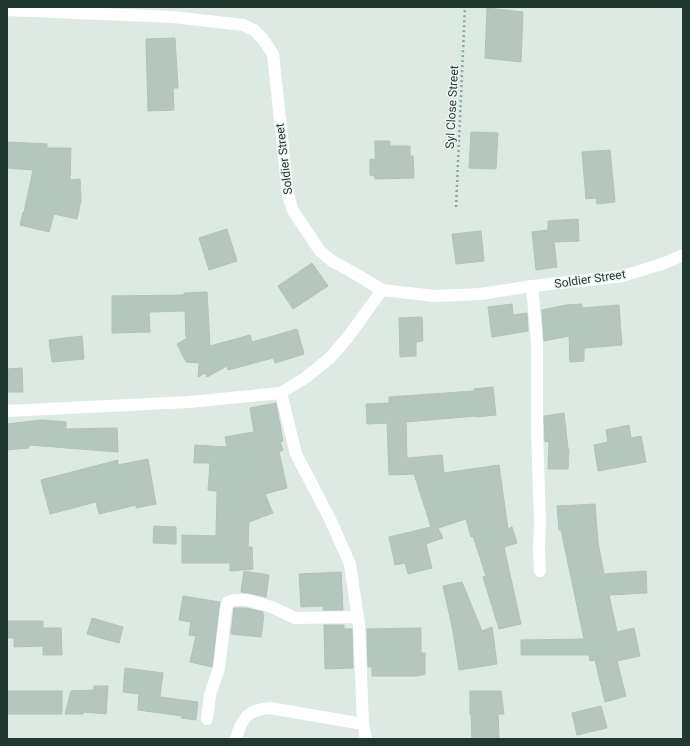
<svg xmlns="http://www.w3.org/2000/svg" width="690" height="746" font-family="Roboto,sans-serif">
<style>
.building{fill:#b5c6bf;stroke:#b0c2ba}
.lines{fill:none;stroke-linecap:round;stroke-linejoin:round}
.path{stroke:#7dac9b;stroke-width:2.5;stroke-dasharray:2 3;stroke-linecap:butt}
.minor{stroke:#fff;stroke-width:12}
.labels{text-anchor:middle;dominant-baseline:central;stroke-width:3;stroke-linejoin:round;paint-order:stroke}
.street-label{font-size:12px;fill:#1f3830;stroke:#edf6f1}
</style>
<rect width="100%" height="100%" fill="#dde9e3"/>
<g class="building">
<polygon points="487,8 523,12 521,62 485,58"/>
<polygon points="175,38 178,88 173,88 174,110 148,111 146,39"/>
<polygon points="471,132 498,133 496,169 469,168"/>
<polygon points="375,141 390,141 390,146 410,146 410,156 413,156 414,178 375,179 375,176 370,175 370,159 375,160"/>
<polygon points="7,142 47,144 47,148 71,148 70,180 80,179 81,200 77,219 54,214 49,232 20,225 23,212 24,212 33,170 7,168"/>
<polygon points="610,150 615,202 597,204 596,198 586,199 582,152"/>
<polygon points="578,219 579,241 554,242 557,267 536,270 532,232 548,230 548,221"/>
<polygon points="227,229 237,261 209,270 199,238"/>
<polygon points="481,231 484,261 456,264 452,234"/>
<polygon points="312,263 328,286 293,309 278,286"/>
<polygon points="207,292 210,346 250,335 252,342 297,329 304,354 275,363 273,358 228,370 227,366 207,377 205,373 198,377 199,363 186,362 177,344 187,338 186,337 185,311 149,312 150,332 112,333 112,296 184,295 184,293"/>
<polygon points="512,304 513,315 527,313 528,331 492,337 488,307"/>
<polygon points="582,304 582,308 619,305 622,345 584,348 584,361 570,362 569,336 544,341 542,310 566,305"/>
<polygon points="422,317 423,341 416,342 416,356 400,357 399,318"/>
<polygon points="82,336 84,359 52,362 49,340"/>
<polygon points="22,368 23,392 7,392 7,369"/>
<polygon points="493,387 496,415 476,417 476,416 406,422 407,458 442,455 444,473 499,465 508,529 512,527 517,543 504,547 521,624 499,629 483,577 486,576 473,536 471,537 466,519 438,528 443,538 426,544 432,568 408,574 405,563 395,565 389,537 431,527 414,474 389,475 387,423 367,424 366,404 389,403 389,397 474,391 474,389"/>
<polygon points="276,403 283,441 280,442 283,450 279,452 287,488 265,494 273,513 249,522 248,547 252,547 253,569 230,571 230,563 182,563 182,535 216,536 217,491 208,490 210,463 194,463 195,445 227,447 225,437 254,432 250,408"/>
<polygon points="564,413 568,449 569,449 568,469 548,469 549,441 545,442 544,416"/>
<polygon points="42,420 66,422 66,429 117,428 118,452 29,445 29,448 7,450 7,424"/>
<polygon points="629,425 631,438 641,436 646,462 598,471 594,445 608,442 606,430"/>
<polygon points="148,459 156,504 136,508 136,505 99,514 96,502 50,514 41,480 118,460 118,465"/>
<polygon points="595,504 598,542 604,574 646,571 647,593 609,595 617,632 634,628 640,656 617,661 626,696 605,702 595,660 590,661 589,655 521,655 521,640 584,639 561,530 559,530 557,506"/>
<polygon points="154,526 176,527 176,544 153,543"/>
<polygon points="244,571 269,575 266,597 249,593 241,592"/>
<polygon points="341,572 343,610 323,610 323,606 301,607 299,574"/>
<polygon points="462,582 482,631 492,627 497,664 459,670 453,631 443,586"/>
<polygon points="183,596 220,602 219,608 212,667 190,662 196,636 189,635 191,622 179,620"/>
<polygon points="234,608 246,608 263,612 263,615 264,615 261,637 231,634"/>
<polygon points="92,618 123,627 119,643 87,634"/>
<polygon points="7,621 43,621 43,628 61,628 62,655 43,655 43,646 14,647 14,638 7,638"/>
<polygon points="324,625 344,625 344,629 352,629 353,668 325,669"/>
<polygon points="421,628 421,653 425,653 425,674 417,676 372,676 372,667 368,667 367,629"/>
<polygon points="125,668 163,673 160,697 198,702 196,720 181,718 182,716 138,710 139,694 123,692"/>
<polygon points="94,686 108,686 106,714 83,712 83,714 65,714 71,691 94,690"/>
<rect x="7" y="691" width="55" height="23"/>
<polygon points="470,691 501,691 504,714 498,714 499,739 472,739 471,714 470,714"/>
<polygon points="601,706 607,728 577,735 572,713"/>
</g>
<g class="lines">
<polyline class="path" points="456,207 465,7"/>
<g class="minor">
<polyline points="7,10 173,17 243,25 254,30 263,39 273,54 288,195 293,211 320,251 332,261 354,273 382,290 435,296 481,294 532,286 623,276 665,263 683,255"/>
<polyline points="532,286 537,344 537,432 540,521 539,552 540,571"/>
<polyline points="281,393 296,454 330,519 350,564 359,625 363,724 366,739"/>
<polyline points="7,411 189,402 281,393 305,378 330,358 348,337 382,290"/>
<polyline points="207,719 210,695 219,668 226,609 228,602 234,600 247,600 272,607 295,618 358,617"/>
<path d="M236,739C242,718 247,710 270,708L363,724"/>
</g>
</g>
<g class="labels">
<g class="street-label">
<text transform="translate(452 107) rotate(-87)">Syl Close Street</text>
<text transform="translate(284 159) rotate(-97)">Soldier Street</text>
<text transform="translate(590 279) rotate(-8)">Soldier Street</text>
</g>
</g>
<rect width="690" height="746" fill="none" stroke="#1f3830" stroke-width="16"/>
</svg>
